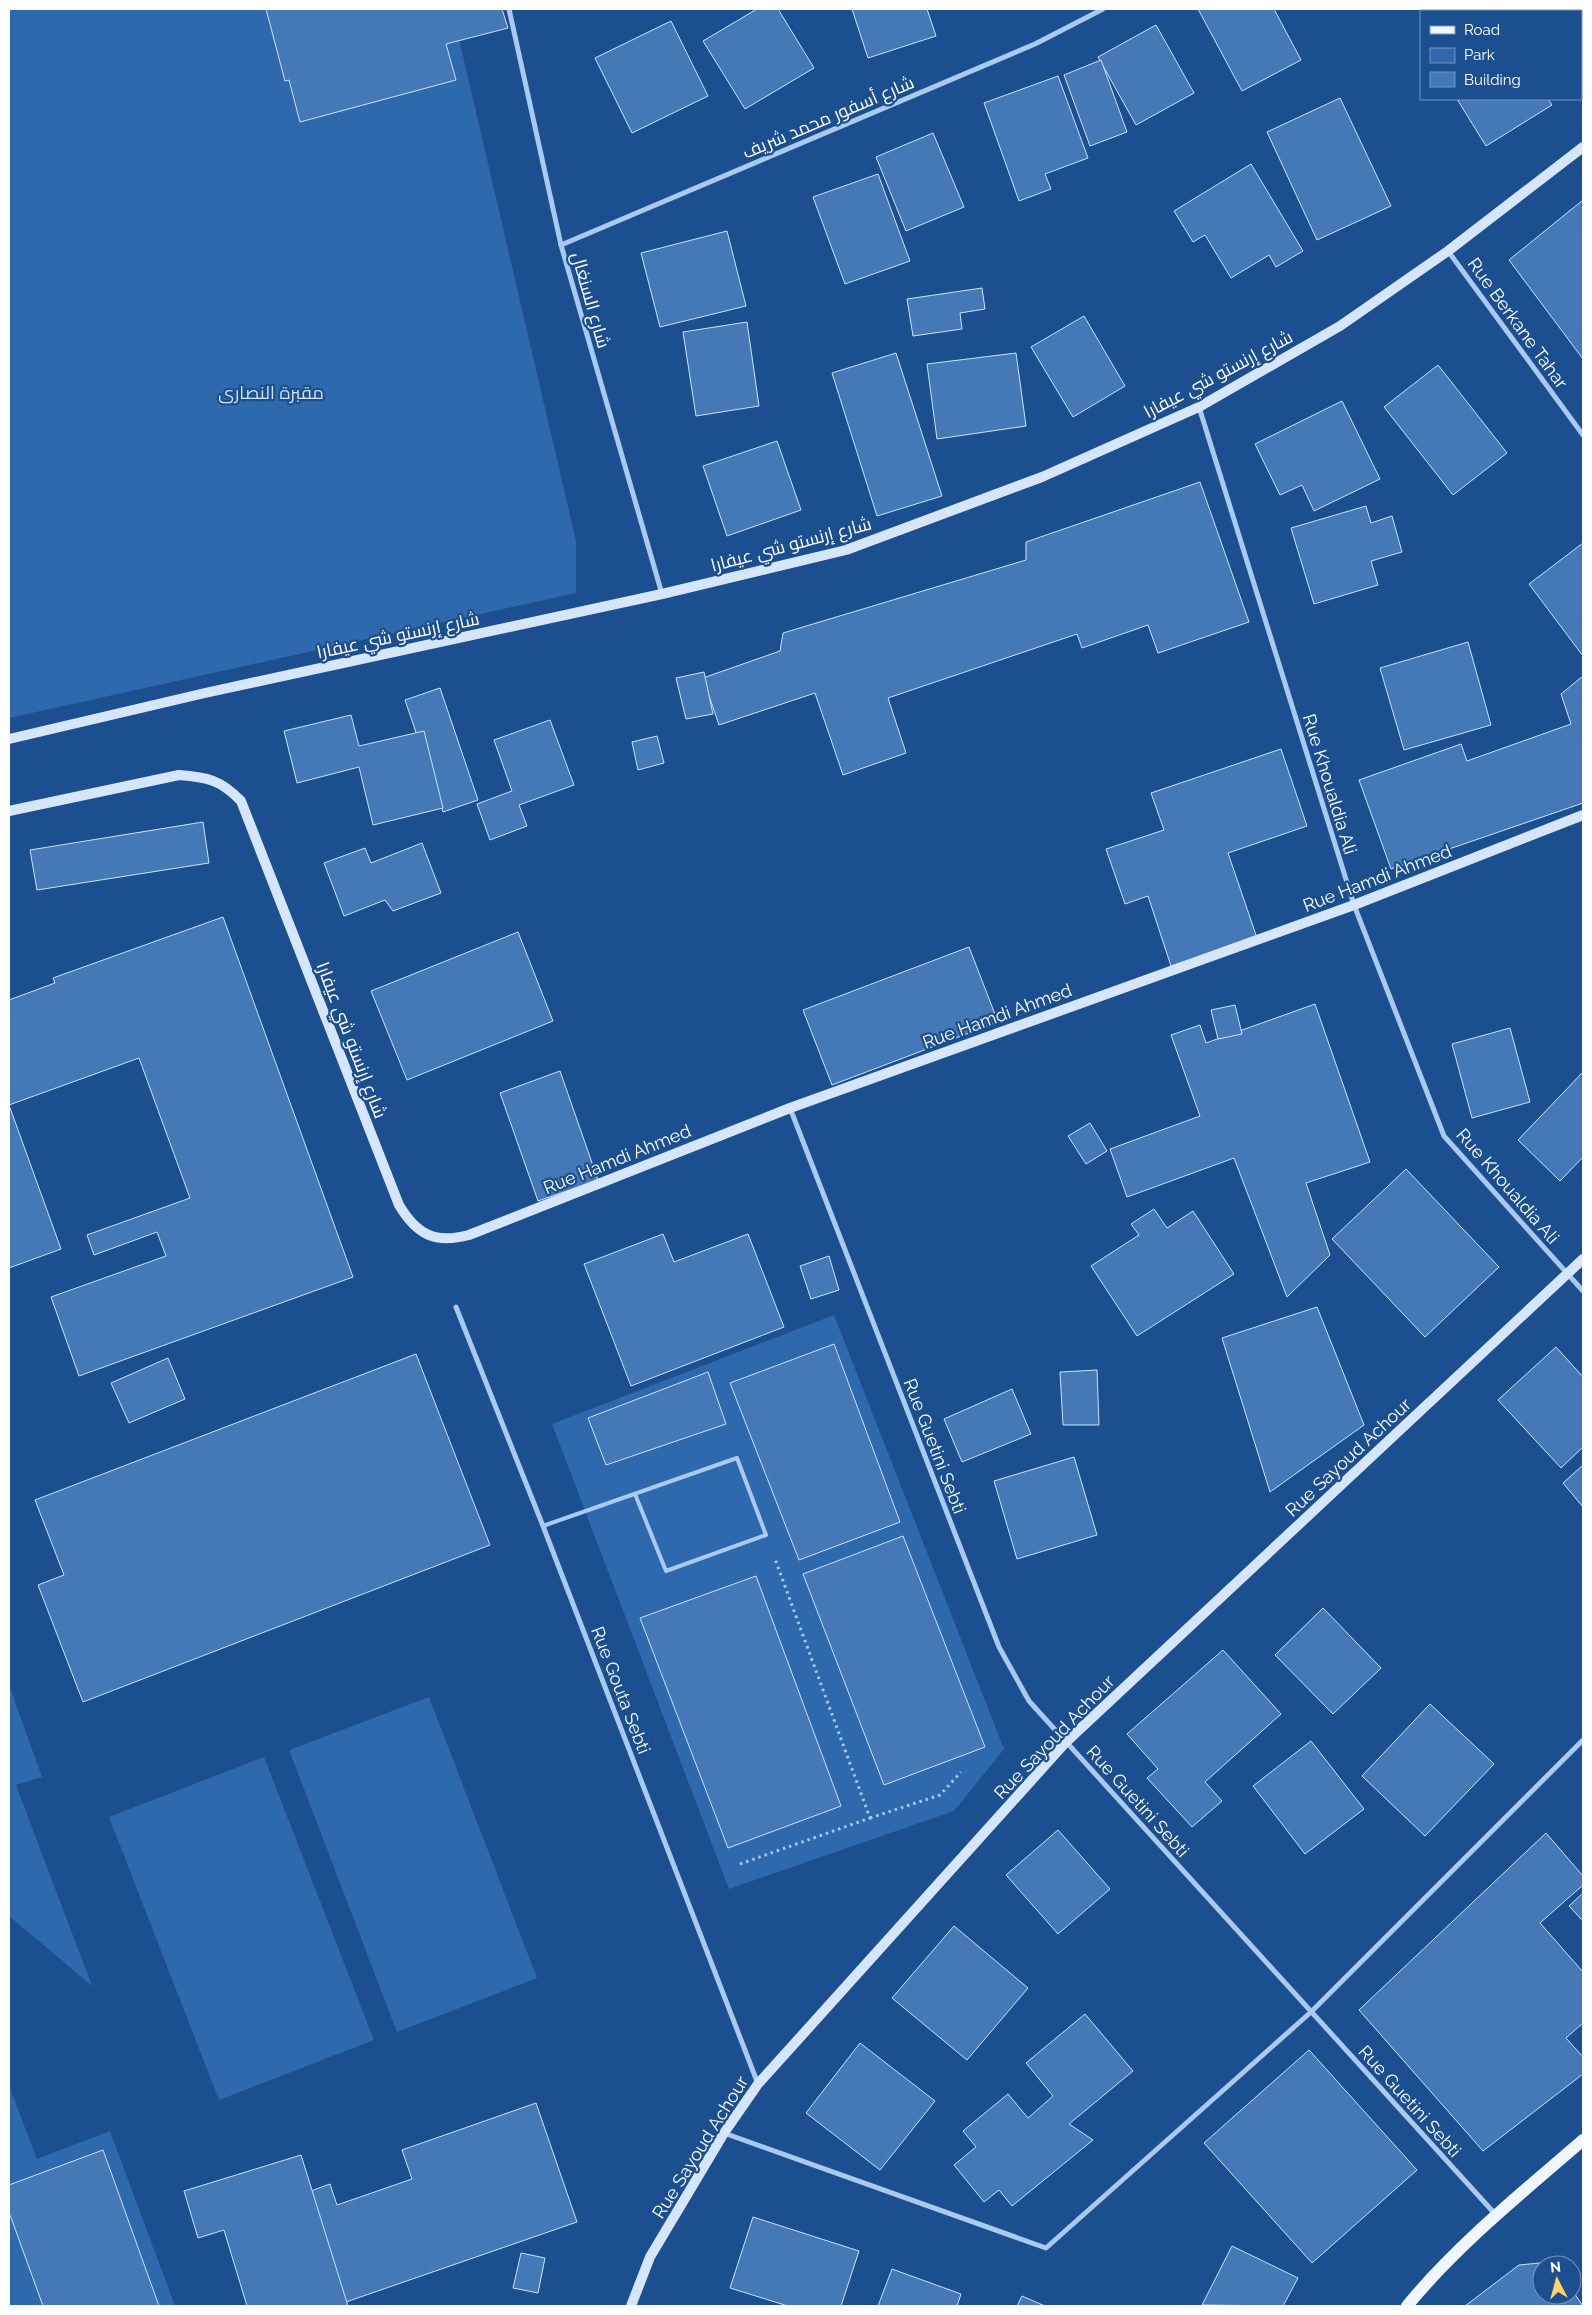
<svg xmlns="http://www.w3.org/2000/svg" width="1592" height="2315" font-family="Raleway,Cairo,sans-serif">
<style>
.green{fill:#2e69ad}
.building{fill:#4478b7;stroke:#cfe3fa}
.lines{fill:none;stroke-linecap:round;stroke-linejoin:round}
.path{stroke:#a9c9ee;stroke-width:3;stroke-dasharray:2.5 4;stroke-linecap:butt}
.lane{stroke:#a9c9ee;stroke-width:4}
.street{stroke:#a9c9ee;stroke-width:5}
.secondary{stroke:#d6e6fa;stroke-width:10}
.primary{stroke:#f0f6ff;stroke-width:12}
.labels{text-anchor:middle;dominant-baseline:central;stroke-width:4.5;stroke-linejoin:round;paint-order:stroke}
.street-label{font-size:18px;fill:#fff;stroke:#1b4f8f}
.park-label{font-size:18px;fill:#cfe3fa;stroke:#1b4f8f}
</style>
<rect width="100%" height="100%" fill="#1b4f8f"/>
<g class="green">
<polygon points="9,9 452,9 576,541 576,593 9,718"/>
<polygon points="834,1315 1004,1749 954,1811 729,1889 552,1424"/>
<polygon points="9,1685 42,1777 16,1785 92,1986 9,1916"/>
<polygon points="429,1697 537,1978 397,2032 289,1750"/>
<polygon points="264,1757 374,2040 219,2100 109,1817"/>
<polygon points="9,2086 37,2159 110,2131 175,2306 9,2306"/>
</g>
<g class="building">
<polygon points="266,9 502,9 508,28 446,44 456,80 300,122 289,80 285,81"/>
<polygon points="757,9 778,9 814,68 745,109 703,41"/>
<polygon points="852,9 927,9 936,36 868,58"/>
<polygon points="1198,9 1274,9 1301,60 1242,91"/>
<polygon points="1536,9 1583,9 1583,72 1581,74 1581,11 1533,11"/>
<polygon points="671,21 708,96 632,133 595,58"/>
<polygon points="1156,25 1194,93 1136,125 1098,57"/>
<polygon points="1101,60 1127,132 1090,146 1064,75"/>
<polygon points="1058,76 1088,158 1045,174 1051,189 1019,201 984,103"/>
<polygon points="1340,98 1391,206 1317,240 1267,132"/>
<polygon points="1457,99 1548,99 1552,105 1486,146"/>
<polygon points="933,133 964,207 906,231 876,157"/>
<polygon points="1251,164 1303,251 1276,267 1269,255 1231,278 1205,235 1193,242 1174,211"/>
<polygon points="878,174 910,261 845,284 813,197"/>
<polygon points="1583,200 1583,359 1509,260"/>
<polygon points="727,231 746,306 660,327 641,253"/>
<polygon points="982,288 985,309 960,313 962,329 913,336 907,299"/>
<polygon points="1084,316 1125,386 1073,417 1031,347"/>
<polygon points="747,322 759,406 696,416 683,332"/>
<polygon points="896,353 942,496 877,516 832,373"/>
<polygon points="1016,353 1026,426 937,439 927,364"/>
<polygon points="1438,365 1507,453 1453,495 1384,407"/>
<polygon points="1342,401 1380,479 1314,511 1302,485 1280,495 1255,444"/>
<polygon points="777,441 801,510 727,536 703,466"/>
<polygon points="1200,482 1249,622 1158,653 1148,625 1082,648 1077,634 888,698 906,753 843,775 815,693 719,725 703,678 780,651 783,633 1026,560 1026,542"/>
<polygon points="1366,506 1371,523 1392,516 1402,552 1371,561 1378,585 1314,604 1291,528"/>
<polygon points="1583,543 1583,656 1529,584"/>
<polygon points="1468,642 1491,725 1404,750 1380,668"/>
<polygon points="704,672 713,714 686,719 676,678"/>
<polygon points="1583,676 1583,803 1391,869 1359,780 1461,744 1467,761 1571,724 1561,694"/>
<polygon points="440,688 478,800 443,812 405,700"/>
<polygon points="351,715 359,746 424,731 443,808 373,825 359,767 297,783 284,731"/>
<polygon points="550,720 574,785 519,805 527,826 490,840 477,804 512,791 494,740"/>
<polygon points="657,736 664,763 638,770 632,742"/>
<polygon points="1281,749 1307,826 1228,853 1257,938 1171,966 1148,896 1125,904 1106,849 1164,830 1151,793"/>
<polygon points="203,822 209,863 37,890 30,850"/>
<polygon points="422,843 441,893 393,911 385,900 344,916 324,863 365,848 371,863"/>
<polygon points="223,917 353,1277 79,1376 51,1297 166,1256 157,1232 94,1255 87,1235 190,1198 139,1058 9,1105 61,1249 9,1268 9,1000 55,983 53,978"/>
<polygon points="518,932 553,1021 407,1080 371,991"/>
<polygon points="969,947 998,1022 832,1085 803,1010"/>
<polygon points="1315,1004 1370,1162 1306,1183 1330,1255 1287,1297 1234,1158 1127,1197 1110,1149 1200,1116 1171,1035 1200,1025 1206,1043"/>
<polygon points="1235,1005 1242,1034 1218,1039 1211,1010"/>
<polygon points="1510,1028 1530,1102 1472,1118 1452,1044"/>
<polygon points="560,1071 598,1180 538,1201 500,1093"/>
<polygon points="1583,1072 1583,1159 1582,1158 1560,1181 1518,1140"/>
<polygon points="1090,1123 1107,1151 1086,1164 1068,1136"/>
<polygon points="1406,1169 1499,1267 1425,1337 1332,1239"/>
<polygon points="1154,1209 1167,1228 1193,1211 1234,1274 1137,1336 1091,1266 1139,1235 1131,1224"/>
<polygon points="663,1234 674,1262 748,1234 784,1327 631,1386 584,1264"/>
<polygon points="829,1256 839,1290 811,1299 800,1266"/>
<polygon points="1317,1307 1364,1425 1270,1492 1222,1338"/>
<polygon points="834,1344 900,1522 799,1560 730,1383"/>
<polygon points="1556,1347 1583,1377 1583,1447 1561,1468 1498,1400"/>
<polygon points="416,1354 490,1545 83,1702 38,1585 64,1575 35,1500"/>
<polygon points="168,1358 185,1399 129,1423 111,1383"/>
<polygon points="1097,1370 1099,1425 1063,1425 1060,1372"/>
<polygon points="708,1372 726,1424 606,1465 588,1418"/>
<polygon points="1012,1389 1031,1434 962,1462 944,1419"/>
<polygon points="1074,1457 1097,1535 1017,1559 994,1481"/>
<polygon points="1583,1465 1583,1507 1563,1483"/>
<polygon points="903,1536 985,1747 884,1785 803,1574"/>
<polygon points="756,1576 841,1806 728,1848 640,1618"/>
<polygon points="1323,1608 1381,1668 1333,1714 1275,1655"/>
<polygon points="1223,1650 1281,1714 1205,1782 1222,1801 1192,1827 1147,1778 1158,1769 1127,1734"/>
<polygon points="1430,1704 1494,1764 1425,1836 1362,1776"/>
<polygon points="1311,1741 1364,1809 1305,1854 1253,1786"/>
<polygon points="1058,1830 1110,1889 1058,1934 1006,1875"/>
<polygon points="1546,1833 1583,1876 1583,1885 1540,1923 1583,1972 1583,2023 1566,2038 1583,2057 1583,2074 1483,2151 1359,2010"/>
<polygon points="1583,1893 1583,1921 1569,1906"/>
<polygon points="954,1926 1028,1988 967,2060 892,1998"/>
<polygon points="1085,2014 1133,2071 1069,2124 1093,2140 1012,2206 999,2190 984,2202 954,2165 976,2147 963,2131 1008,2094 1028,2118 1053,2096 1026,2063"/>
<polygon points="860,2043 935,2101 880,2170 806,2113"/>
<polygon points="1309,2050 1417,2170 1312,2263 1204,2143"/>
<polygon points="536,2103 577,2222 346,2302 308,2192 330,2184 337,2205 412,2179 402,2150"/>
<polygon points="103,2150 159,2306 43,2306 9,2212 9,2185"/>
<polygon points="301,2155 348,2306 247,2306 224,2230 198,2238 184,2191"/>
<polygon points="753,2217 859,2251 841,2306 788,2306 730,2288"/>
<polygon points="1232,2246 1298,2278 1283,2306 1202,2305"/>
<polygon points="521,2253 545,2258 538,2293 513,2288"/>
<polygon points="1550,2262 1552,2265 1542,2265 1542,2295 1572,2295 1572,2290 1583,2306 1465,2306 1519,2265"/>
<polygon points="892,2269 961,2294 957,2306 878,2306"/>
<polygon points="1022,2296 1045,2306 1017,2306"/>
</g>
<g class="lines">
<g class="path">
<polyline points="870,1818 940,1795 961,1772"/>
<polyline points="740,1864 870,1818 775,1559"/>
</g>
<polyline class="lane" points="543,1526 737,1458 766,1535 666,1571 635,1494"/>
<g class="street">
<polyline points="509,9 561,245 662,594"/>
<polyline points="561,245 1035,44 1103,9"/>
<polyline points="1448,251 1583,435"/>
<polyline points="1199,407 1354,905 1444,1136 1583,1291"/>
<polyline points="790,1108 999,1647 1029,1701 1496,2215"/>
<polyline points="456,1307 543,1526 758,2084"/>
<polyline points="724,2133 1046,2248 1311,2012 1583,1740"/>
</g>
<g class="secondary">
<polyline points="9,739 205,693 662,594 846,550 1042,477 1199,407 1340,326 1448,251 1583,147"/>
<path d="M9,811L179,775C207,777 221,780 241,801L399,1205C417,1235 435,1244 469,1235L790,1108L1354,905L1583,815"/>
<polyline points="631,2306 650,2257 724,2133 758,2084 1066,1742 1583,1259"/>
</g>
<path class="primary" d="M1407,2306C1458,2244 1523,2192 1583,2140"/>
</g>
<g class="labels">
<g class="street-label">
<text transform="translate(828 117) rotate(-23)">شارع أسفور محمد شريف</text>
<text transform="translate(591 300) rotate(74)">شارع السنغال</text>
<text transform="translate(1518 323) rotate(54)">Rue Berkane Tahar</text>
<text transform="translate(1218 374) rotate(-28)">شارع إرنستو شي عيفارا</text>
<text transform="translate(791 544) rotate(-15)">شارع إرنستو شي عيفارا</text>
<text transform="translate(398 635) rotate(-12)">شارع إرنستو شي عيفارا</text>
<text transform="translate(1330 784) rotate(73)">Rue Khoualdia Ali</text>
<text transform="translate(1377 878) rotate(-21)">Rue Hamdi Ahmed</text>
<text transform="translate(997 1016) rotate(-20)">Rue Hamdi Ahmed</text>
<text transform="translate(352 1040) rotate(69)">شارع إرنستو شي عيفارا</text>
<text transform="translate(617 1159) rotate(-22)">Rue Hamdi Ahmed</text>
<text transform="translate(1508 1186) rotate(49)">Rue Khoualdia Ali</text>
<text transform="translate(935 1446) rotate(69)">Rue Guetini Sebti</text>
<text transform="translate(1348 1457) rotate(-43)">Rue Sayoud Achour</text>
<text transform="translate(621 1690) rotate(69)">Rue Gouta Sebti</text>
<text transform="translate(1054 1737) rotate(-46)">Rue Sayoud Achour</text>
<text transform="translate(1138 1801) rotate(48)">Rue Guetini Sebti</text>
<text transform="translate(1410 2101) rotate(48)">Rue Guetini Sebti</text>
<text transform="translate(700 2147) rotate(-58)">Rue Sayoud Achour</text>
</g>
<g class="park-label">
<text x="271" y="392">مقبرة النصارى</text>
</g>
</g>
<rect width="1592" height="2315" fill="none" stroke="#ffffff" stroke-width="20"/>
<rect x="1420" y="10" width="162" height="90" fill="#1b4f8f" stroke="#7695bc"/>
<rect x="1430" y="26" width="25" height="8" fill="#f0f6ff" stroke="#7695bc"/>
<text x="1464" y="35" font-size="15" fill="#ffffff">Road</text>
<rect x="1430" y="48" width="25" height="15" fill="#2e69ad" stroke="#7695bc"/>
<text x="1464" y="60" font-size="15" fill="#ffffff">Park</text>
<rect x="1430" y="72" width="25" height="15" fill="#4478b7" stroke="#7695bc"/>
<text x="1464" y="85" font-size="15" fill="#ffffff">Building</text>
<g transform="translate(1557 2280) rotate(354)"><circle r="24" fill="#1b4f8f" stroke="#7695bc"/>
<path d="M0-4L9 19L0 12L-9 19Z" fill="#ffd166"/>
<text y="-8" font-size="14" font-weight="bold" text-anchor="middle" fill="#ffffff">N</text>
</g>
</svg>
